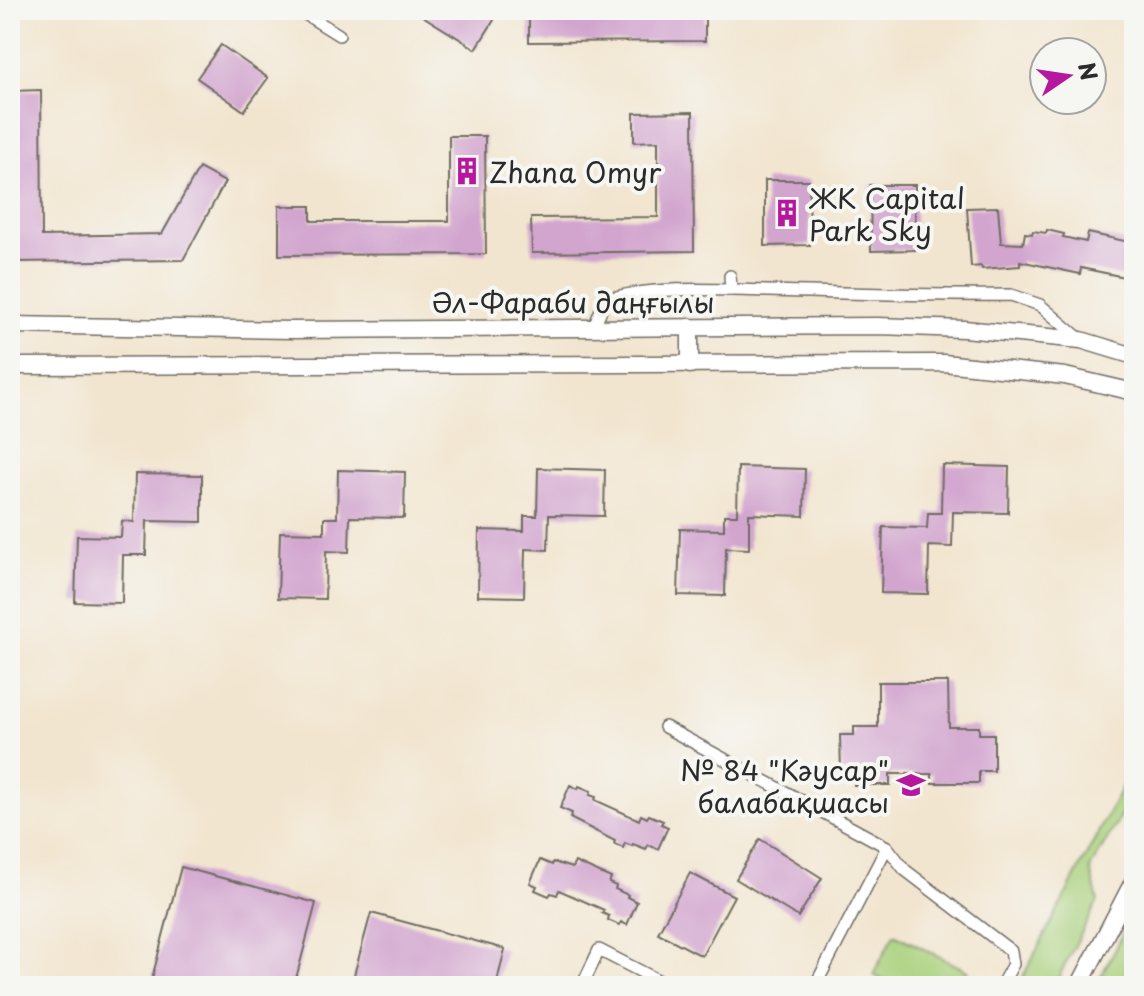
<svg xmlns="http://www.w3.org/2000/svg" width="1144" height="996" font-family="'Playpen Sans',sans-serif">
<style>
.green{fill:#a9d07b;stroke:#6a7e53;stroke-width:2}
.building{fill:#d2a5cf}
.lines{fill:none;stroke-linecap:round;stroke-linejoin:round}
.street-casing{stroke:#716c64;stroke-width:14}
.secondary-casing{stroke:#716c64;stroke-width:19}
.street{stroke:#fff;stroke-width:11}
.secondary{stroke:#fff;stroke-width:16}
.labels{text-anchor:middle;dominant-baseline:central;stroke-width:8;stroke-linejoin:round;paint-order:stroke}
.poi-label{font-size:28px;fill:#2b2b2b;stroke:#f6f6f2;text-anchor:start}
.street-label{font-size:28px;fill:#2b2b2b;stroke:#f6f6f2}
</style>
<rect width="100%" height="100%" fill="#f6f6f2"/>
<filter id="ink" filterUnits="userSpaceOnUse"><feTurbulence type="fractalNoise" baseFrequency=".0125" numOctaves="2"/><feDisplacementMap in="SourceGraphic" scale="16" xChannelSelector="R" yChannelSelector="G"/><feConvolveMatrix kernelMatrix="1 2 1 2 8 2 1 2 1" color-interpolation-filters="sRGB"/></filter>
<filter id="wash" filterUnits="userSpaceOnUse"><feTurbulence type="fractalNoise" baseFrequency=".006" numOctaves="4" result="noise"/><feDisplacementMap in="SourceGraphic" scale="32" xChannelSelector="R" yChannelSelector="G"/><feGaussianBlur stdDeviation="1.8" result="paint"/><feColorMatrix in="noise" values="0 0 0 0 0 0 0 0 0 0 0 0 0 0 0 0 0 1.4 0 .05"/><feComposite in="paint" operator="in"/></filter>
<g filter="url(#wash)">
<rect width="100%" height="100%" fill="#f2e5cf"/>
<g class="green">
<polygon points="1134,764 1134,797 1130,800 1090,869 1098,901 1054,986 1018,986"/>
<polygon points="1134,912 1134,986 1096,986"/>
<polygon points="894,934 968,971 960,986 895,986 873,975"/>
</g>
<g id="blocks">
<g class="building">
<polygon points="413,10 478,10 494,20 476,49"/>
<polygon points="529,10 705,10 705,41 529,42"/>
<polygon points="221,45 268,78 244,111 197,78"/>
<polygon points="41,90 42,236 162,234 199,168 225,182 183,260 12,262 10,91"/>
<polygon points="693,112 694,251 532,253 531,218 658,217 658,141 634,142 634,113"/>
<polygon points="449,136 485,136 486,254 279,255 279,206 311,206 311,221 449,221"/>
<polygon points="765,180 809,180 810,245 765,246"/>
<polygon points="870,185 915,185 915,250 871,251"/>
<polygon points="998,207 1001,243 1023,244 1025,233 1032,234 1033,231 1046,233 1047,230 1064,234 1063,237 1086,242 1088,233 1134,243 1134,279 1081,268 1080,274 1020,261 1020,266 982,269 981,266 971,267 967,208"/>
<polygon points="942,465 1009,467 1008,513 953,512 952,547 929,546 928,594 881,593 883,527 927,528 928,513 941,513"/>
<polygon points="738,467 805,469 804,516 749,514 749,549 726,548 725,596 678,595 680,529 724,530 724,515 737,515"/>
<polygon points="538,468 605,470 604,516 549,515 548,550 525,549 524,597 478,596 479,530 524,531 524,516 537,516"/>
<polygon points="338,470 405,472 404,518 350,517 349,552 326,551 325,599 278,598 280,532 324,533 324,518 337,518"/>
<polygon points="135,474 202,475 202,522 147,521 146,555 123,555 122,603 75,602 77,536 121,537 122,521 134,522"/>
<polygon points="878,682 948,682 949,727 979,727 979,734 994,734 994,771 979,771 979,783 932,783 932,774 890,774 890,785 854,785 854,772 841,772 840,735 854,735 854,727 878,727"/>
<polygon points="570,785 578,789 579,786 591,791 590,795 596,797 595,800 639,820 641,815 647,818 649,815 663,821 661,824 668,827 658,849 648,845 646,849 633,844 632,846 625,843 623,848 614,844 615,841 570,818 572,813 560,808"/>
<polygon points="760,839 822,878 798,917 736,879"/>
<polygon points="540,860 552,865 553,862 572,868 575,862 611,878 609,883 616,886 615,889 628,895 627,897 637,902 627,925 621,922 619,925 608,920 609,916 602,913 604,910 559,890 557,895 551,893 549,896 535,890 537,886 530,883"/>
<polygon points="181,867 316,903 294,986 150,986"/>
<polygon points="690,873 734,896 702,956 658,933"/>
<polygon points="371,913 505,949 496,986 351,986"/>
</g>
</g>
</g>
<g filter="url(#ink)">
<use href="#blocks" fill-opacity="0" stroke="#716c64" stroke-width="2"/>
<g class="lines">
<defs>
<g id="street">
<polyline points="299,10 339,35"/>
<polyline points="730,276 731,290"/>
<path d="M594,327L605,300C652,285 718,290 768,291C849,293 930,296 1011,295L1040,305L1081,340"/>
<polyline points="665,727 887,847 905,870 1011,951 1013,964 1001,986"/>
<polyline points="582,986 599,950 669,986"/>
<polyline points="815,986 887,847"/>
</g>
<g id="secondary">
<polyline points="10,325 292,330 878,326 964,329 1081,340 1134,356"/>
<polyline points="690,327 690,365"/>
<polyline points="10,366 944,363 1065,376 1134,392"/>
<polyline points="1079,986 1134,880"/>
</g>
</defs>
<use href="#street" class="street-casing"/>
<use href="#secondary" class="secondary-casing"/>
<use href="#street" class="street"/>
<use href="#secondary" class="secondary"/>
</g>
</g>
<defs>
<symbol id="building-bare" viewBox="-9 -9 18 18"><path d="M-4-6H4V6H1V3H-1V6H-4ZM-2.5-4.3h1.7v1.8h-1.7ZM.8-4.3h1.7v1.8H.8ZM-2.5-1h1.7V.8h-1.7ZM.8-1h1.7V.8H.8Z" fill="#b5179e" stroke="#f6f6f2" stroke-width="2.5" paint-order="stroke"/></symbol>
<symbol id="school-bare" viewBox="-9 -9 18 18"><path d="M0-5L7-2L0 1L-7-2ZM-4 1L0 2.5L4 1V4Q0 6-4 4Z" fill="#b5179e" stroke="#f6f6f2" stroke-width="2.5" paint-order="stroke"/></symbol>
</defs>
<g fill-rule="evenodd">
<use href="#building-bare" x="447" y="151" width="40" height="40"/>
<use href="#building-bare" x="767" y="193" width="40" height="40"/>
<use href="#school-bare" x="891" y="765" width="40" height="40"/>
</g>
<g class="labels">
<g class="poi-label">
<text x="489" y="171">Zhana Omyr</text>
<text x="809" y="197">ЖК Capital<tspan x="809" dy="32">Park Sky</tspan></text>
<text x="889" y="769" text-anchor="end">№ 84 "Кәусар"<tspan x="889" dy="32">балабақшасы</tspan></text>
</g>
<g class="street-label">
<text x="573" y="301">Әл-Фараби даңғылы</text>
</g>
</g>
<rect width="1144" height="996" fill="none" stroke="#f6f6f2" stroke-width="40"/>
<g transform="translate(1068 76) rotate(77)"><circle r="38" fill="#f6f6f2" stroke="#a5a5a2" stroke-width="2"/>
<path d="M0-6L14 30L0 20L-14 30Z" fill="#b5179e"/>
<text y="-12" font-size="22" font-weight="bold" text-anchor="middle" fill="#2b2b2b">N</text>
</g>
</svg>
